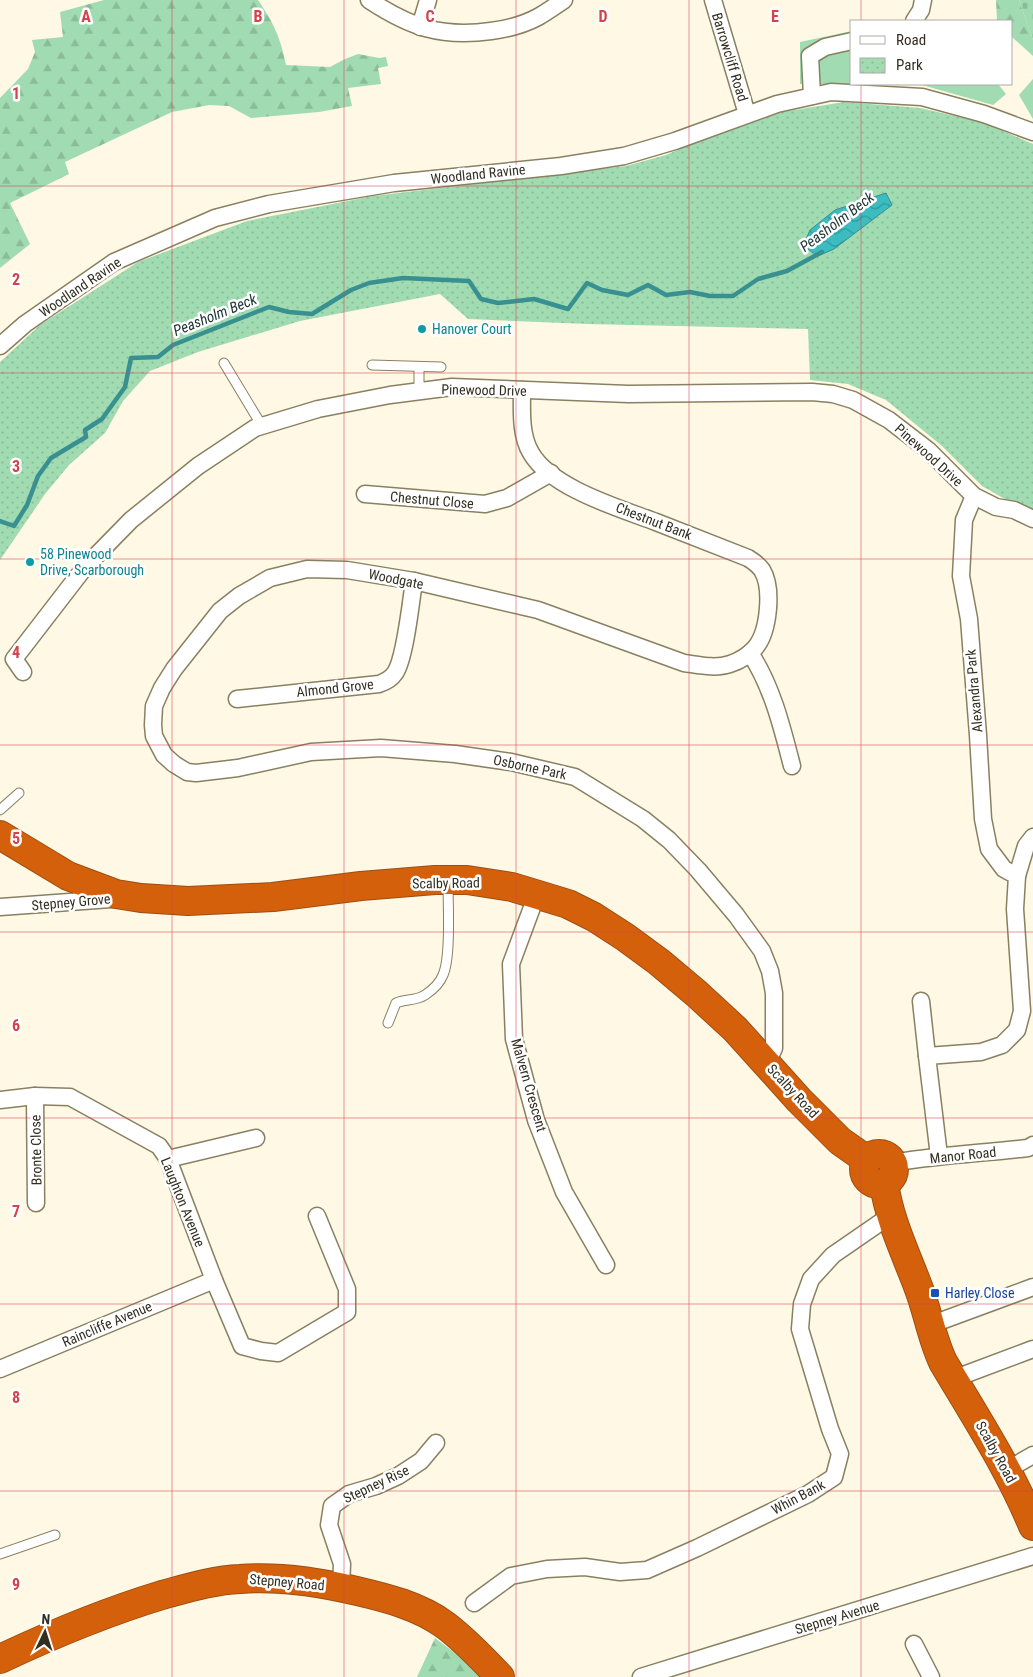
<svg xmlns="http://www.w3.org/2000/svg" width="1033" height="1677" font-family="'Roboto Condensed',sans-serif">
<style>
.grass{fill:#a1dbb2}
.forest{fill:url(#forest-firs)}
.cemetery{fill:url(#cemetery-stones)}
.park{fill:url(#park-dots)}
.water{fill:url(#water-waves);stroke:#389190}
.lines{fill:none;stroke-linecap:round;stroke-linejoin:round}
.stream{stroke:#389190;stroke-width:4.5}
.lane-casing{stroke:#898061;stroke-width:11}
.street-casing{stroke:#898061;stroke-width:19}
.highway-casing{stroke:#9c4e13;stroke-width:30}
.lane{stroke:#fff;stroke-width:9}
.street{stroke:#fff;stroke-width:16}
.highway{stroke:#d5600c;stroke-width:28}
.grid{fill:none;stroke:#d3434c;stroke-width:1;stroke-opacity:0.55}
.culture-dot{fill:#0f9aa8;stroke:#fff;stroke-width:2}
.transit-dot{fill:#1a4fb4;stroke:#fff;stroke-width:2}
.labels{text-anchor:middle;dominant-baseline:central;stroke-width:5;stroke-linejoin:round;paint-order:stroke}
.street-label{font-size:14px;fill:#322e21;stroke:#fff}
.culture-label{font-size:14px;fill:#0d838f;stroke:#fff;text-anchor:start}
.transit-label{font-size:14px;fill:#164399;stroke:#fff;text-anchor:start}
.water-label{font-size:15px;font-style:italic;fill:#203637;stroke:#fff}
.grid-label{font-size:16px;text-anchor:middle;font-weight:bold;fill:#d3434c;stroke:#fff;stroke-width:5;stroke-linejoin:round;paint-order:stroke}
</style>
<defs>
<pattern id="forest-firs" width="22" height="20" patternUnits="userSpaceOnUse" patternTransform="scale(1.25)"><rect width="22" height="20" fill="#a1dbb2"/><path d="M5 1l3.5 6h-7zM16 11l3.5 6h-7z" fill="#8bbc99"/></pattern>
<pattern id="cemetery-stones" width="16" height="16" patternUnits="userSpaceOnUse" patternTransform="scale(1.25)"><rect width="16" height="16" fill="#a1dbb2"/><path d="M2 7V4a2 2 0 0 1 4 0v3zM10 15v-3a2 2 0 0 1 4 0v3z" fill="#8bbc99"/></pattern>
<pattern id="park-dots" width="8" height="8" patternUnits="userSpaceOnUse" patternTransform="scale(1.25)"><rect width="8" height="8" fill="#a1dbb2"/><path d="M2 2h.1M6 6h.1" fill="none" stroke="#8bbc99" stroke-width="1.8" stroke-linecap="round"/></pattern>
<pattern id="water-waves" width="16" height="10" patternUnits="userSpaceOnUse" patternTransform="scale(1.25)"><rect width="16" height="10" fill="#3bbcc0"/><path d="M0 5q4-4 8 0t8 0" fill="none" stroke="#32999c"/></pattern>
</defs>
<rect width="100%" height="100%" fill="#fef8e4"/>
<g class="grass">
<polygon points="852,31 852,84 998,84 1006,94 993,105 922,85 800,84 800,42"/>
<polygon points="1033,79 1033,119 1019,95"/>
</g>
<g class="forest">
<path d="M104,0H258C274,24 280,36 286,65L330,67L345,59L358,54L379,58L386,57L388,66L378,68L381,84L348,88L352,106L319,112L251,118L229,106L209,105L172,112L65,162L69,174L10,203L30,244L0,268V98L28,69L35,52L32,40L63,37L60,12Z"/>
<polygon points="996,0 1019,0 1033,40 1033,56 1012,37 1012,21 997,21"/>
<polygon points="435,1638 487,1677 417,1677"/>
</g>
<polygon class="cemetery" points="1019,0 1033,0 1033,40"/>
<polygon class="park" points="844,102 920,108 985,123 1033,144 1033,515 982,486 942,446 886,400 848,384 810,380 808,329 588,324 468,319 440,294 300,321 198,352 150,371 123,401 105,433 69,465 45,494 0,560 0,362 40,325 138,262 247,221 373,196 626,166 666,155 721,131 782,112"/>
<polygon class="water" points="886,193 892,205 834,249 818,256 803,246 810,230 835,210"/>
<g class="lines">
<polyline class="stream" points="0,521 14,526 27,505 38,476 51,458 86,437 85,430 102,419 125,387 131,358 158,357 173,345 269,307 289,312 312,314 351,290 369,283 403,278 469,281 481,299 498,303 534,299 568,309 587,283 602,290 628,295 648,285 666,295 690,292 710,296 733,296 758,279 787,271 822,252"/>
<defs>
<g id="lane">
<polyline points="224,363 262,426"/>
<polyline points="372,365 441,367"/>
<polyline points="419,391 419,367"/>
<polyline points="0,810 19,793"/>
<path d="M388,1023L396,1003C405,999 416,1001 425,995C431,991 440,983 443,975C451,957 448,905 448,883"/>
<polyline points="0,1554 55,1535"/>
</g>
<g id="street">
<path d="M369,0C410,27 441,38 491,31C507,29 523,25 538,17C547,12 555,6 564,0"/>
<polyline points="713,0 747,114"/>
<polyline points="914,21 921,10 923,0"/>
<polyline points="420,27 428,0"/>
<polyline points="812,96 810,56 825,47 852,41"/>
<polyline points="0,346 25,324 114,262 215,218 269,204 394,183 561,166 624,156 675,141 777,104 831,92 922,97 984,114 1033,132"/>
<path d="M522,390C522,410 520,435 531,453C551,488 619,508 656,522C686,534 717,546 748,558C753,561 759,566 762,570C773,588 769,632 755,648C749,655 739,661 730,664C715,669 699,665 684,663L538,610L414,581L347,570L307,569L270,578L239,596L220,611L174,669L162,688L154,706L153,725L154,736L164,755L174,764L187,772L196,773L238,768L311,752L381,748L455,754L511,762L575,777L643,819L669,840L698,870L736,915L762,951L770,971L774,993V1048L767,1064"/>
<polyline points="365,494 485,504 507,498 551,473"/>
<path d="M750,653C772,686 782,727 792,766"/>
<polyline points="23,672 14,659 85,567 131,520 198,466 255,428 318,409 390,395 452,387 628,394 812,392 833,394 853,400 889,420 928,450 974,496 996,507 1014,510 1033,519"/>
<path d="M237,699L379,684C385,682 391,679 395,673C405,659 411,601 414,581"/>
<polyline points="1017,876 1026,846 1033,837"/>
<polyline points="537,894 511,964 514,1039 536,1120 564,1192 606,1265"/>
<polyline points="0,907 111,899"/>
<polyline points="921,1001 927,1056"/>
<polyline points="35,1096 36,1203"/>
<polyline points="0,1100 35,1096 70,1097 159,1146 168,1159 214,1280 242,1346 261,1351 278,1353 347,1312 347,1289 317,1216"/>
<polyline points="939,1156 927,1056 981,1052 1002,1045 1017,1030 1022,1011 1015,909 1017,876 1004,869 989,849 983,819 978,735 969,619 961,576 964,520 974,496"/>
<polyline points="168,1159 256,1138"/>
<path d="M893,1165L898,1162C941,1155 985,1153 1028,1148L1033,1145"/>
<polyline points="930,1325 1033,1287"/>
<polyline points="0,1369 214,1280"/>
<polyline points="953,1379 1033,1349"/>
<polyline points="1007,1470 1033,1455"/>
<polyline points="341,1587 342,1564 329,1525 332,1506 349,1494 376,1486 398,1476 421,1461 436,1443"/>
<polyline points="474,1603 511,1576 547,1569 585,1567 620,1572 647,1570 697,1548 808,1494 834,1477 840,1454 830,1429 800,1329 802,1304 811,1279 833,1255 891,1215"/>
<polyline points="914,1644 931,1677"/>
<polyline points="641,1677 1033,1556"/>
</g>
<g id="highway">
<polyline points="0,835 68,876 116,894 141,898 188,901 273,897 361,886 435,880 467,880 512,887 568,904 594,917 625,937 659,962 697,994 735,1029 799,1100 840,1141 867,1160"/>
<circle cx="879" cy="1169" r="15"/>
<path d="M884,1183C889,1220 906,1254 919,1289C928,1313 932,1339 943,1362C975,1416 1009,1468 1033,1526"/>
<path d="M0,1659C53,1634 106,1612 162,1595C188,1588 214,1580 240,1579C279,1576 319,1582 357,1591C387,1598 419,1606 445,1625C465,1640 483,1659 500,1677"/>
</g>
</defs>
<use href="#lane" class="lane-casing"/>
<use href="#street" class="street-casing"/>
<use href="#highway" class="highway-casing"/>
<use href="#lane" class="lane"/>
<use href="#street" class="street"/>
<use href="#highway" class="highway"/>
</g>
<path class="grid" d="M172,0V1677M344,0V1677M516,0V1677M689,0V1677M861,0V21M861,84V1677M0,186H1033M0,373H1033M0,559H1033M0,745H1033M0,932H1033M0,1118H1033M0,1304H1033M0,1491H1033"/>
<g class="culture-dot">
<circle cx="422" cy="329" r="5"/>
<circle cx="30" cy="562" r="5"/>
</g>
<rect class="transit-dot" x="930" y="1288" width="10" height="10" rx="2.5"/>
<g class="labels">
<g class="street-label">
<text transform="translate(730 57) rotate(73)">Barrowcliff Road</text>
<text transform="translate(478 174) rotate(-6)">Woodland Ravine</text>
<text transform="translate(80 287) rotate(-34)">Woodland Ravine</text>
<text transform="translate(484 390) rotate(1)">Pinewood Drive</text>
<text transform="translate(929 455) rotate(42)">Pinewood Drive</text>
<text transform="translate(432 500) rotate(5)">Chestnut Close</text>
<text transform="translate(654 521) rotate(21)">Chestnut Bank</text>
<text transform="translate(396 579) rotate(11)">Woodgate</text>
<text transform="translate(335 688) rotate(-6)">Almond Grove</text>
<text transform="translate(974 691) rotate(-95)">Alexandra Park</text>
<text transform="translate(530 767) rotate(12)">Osborne Park</text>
<text transform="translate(446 883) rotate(-1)">Scalby Road</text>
<text transform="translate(71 902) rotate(-5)">Stepney Grove</text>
<text transform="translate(529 1085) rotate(74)">Malvern Crescent</text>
<text transform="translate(793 1091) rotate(47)">Scalby Road</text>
<text transform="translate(36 1150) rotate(-91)">Bronte Close</text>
<text transform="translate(963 1155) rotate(-6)">Manor Road</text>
<text transform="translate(183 1202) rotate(68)">Laughton Avenue</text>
<text transform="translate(107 1324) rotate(-23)">Raincliffe Avenue</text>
<text transform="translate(996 1452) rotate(61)">Scalby Road</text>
<text transform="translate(376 1484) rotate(-25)">Stepney Rise</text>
<text transform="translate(798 1497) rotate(-28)">Whin Bank</text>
<text transform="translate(287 1582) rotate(5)">Stepney Road</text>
<text transform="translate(837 1617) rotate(-17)">Stepney Avenue</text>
</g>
<g class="culture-label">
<text x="432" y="329">Hanover Court</text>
<text x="40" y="554">58 Pinewood<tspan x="40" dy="16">Drive, Scarborough</tspan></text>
</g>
<g class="transit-label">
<text x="945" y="1293">Harley Close</text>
</g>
<g class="water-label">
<text transform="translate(837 222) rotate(-37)">Peasholm Beck</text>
<text transform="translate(215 315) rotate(-22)">Peasholm Beck</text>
</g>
</g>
<g class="grid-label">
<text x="86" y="22">A</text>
<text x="258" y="22">B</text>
<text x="430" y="22">C</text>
<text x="603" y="22">D</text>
<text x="775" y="22">E</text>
<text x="16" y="99">1</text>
<text x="16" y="285">2</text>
<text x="16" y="472">3</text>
<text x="16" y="658">4</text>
<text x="16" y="844">5</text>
<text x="16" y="1031">6</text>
<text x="16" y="1217">7</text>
<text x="16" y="1403">8</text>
<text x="16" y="1590">9</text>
</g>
<rect x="850" y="20" width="162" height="65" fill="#ffffff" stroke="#adaba6"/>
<rect x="860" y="36" width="25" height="8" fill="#ffffff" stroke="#adaba6"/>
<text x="896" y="45" font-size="15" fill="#322e21">Road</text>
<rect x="860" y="58" width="25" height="15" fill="url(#park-dots)" stroke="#adaba6"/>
<text x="896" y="70" font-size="15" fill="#322e21">Park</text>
<g transform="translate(45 1632) rotate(4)" stroke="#ffffff" stroke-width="4" paint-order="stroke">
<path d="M0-4L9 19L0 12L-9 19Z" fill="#322e21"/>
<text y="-8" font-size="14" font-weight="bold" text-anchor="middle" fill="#322e21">N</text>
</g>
</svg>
